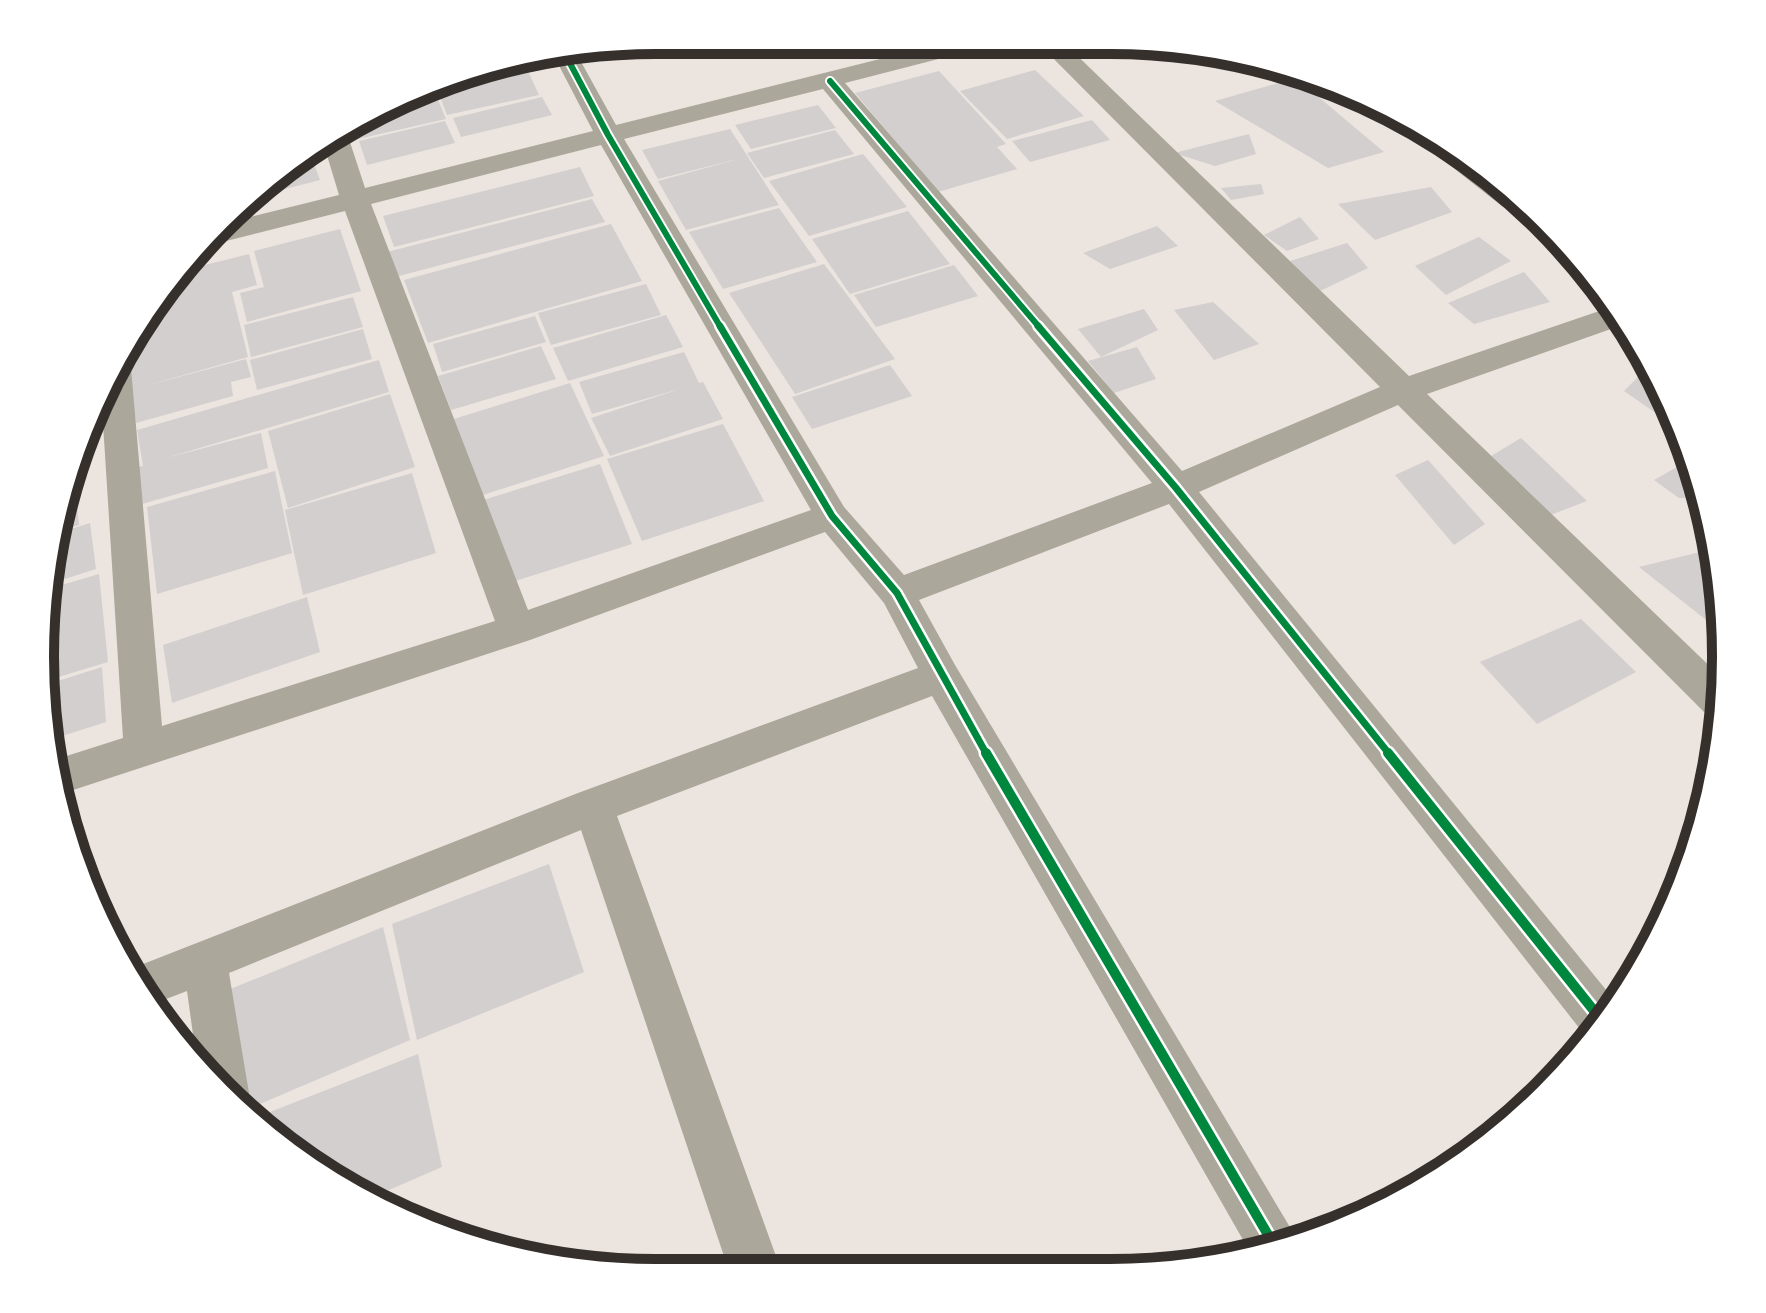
<svg xmlns="http://www.w3.org/2000/svg" width="1766" height="1313" font-family="'DM Sans',sans-serif">
<style>
.building{fill:#d3cfcf}
.lines{fill:none;stroke-linecap:round;stroke-linejoin:round}
.minor{fill:#aba79b;fill-rule:evenodd}
.cycleway-far2-casing{stroke:#fff;stroke-width:10}
.cycleway-far1-casing{stroke:#fff;stroke-width:12}
.cycleway-casing{stroke:#fff;stroke-width:15}
.cycleway-far2{stroke:#00873e;stroke-width:6}
.cycleway-far1{stroke:#00873e;stroke-width:7}
.cycleway{stroke:#00873e;stroke-width:10}
.rim{fill:none;stroke:#36302c;stroke-width:10}
</style>
<rect width="100%" height="100%" fill="#ece4df"/>
<g class="building">
<polygon points="882,41 930,41 931,42 893,52"/>
<polygon points="522,58 539,95 447,115 436,86 496,61"/>
<polygon points="1035,70 1084,116 1007,139 960,91"/>
<polygon points="939,71 1006,144 997,147 1017,169 938,192 855,93"/>
<polygon points="1296,78 1384,152 1328,168 1215,101"/>
<polygon points="433,88 446,119 358,139 352,121"/>
<polygon points="542,97 552,115 461,137 453,118"/>
<polygon points="818,105 836,128 751,149 735,125"/>
<polygon points="1092,120 1110,140 1030,162 1012,141"/>
<polygon points="445,121 455,143 367,165 359,141"/>
<polygon points="730,129 779,205 686,230 658,181 742,158 658,179 642,150"/>
<polygon points="835,130 854,154 764,178 747,153"/>
<polygon points="1249,134 1256,154 1215,166 1174,153"/>
<polygon points="310,153 320,180 250,198 307,154"/>
<polygon points="863,154 907,207 809,236 769,181"/>
<polygon points="580,167 594,196 394,247 383,216"/>
<polygon points="1261,184 1264,194 1231,200 1221,188"/>
<polygon points="1431,187 1452,212 1375,240 1338,204"/>
<polygon points="592,199 605,222 395,277 387,252"/>
<polygon points="779,208 817,262 723,289 689,232"/>
<polygon points="908,211 950,264 850,294 812,239"/>
<polygon points="1300,217 1319,239 1287,251 1264,235"/>
<polygon points="611,224 642,281 428,343 404,280"/>
<polygon points="1157,226 1178,246 1110,269 1083,253"/>
<polygon points="340,229 361,291 247,322 240,293 264,287 254,251"/>
<polygon points="1479,237 1511,261 1446,295 1415,266"/>
<polygon points="1347,243 1368,268 1318,292 1287,262"/>
<polygon points="249,254 257,285 232,292 248,357 141,387 246,359 251,377 231,382 233,396 136,423 124,355 185,270"/>
<polygon points="824,264 895,359 795,394 729,293"/>
<polygon points="954,265 978,296 876,327 854,295"/>
<polygon points="1524,272 1550,302 1474,324 1448,303"/>
<polygon points="646,284 661,315 551,345 538,313"/>
<polygon points="353,297 363,327 251,357 244,325"/>
<polygon points="1213,302 1259,344 1214,360 1174,310"/>
<polygon points="1144,309 1158,330 1101,357 1078,329"/>
<polygon points="666,315 683,347 568,381 553,348"/>
<polygon points="535,316 546,342 442,372 433,344"/>
<polygon points="363,329 372,359 257,390 250,360"/>
<polygon points="541,346 556,379 451,410 438,376"/>
<polygon points="1137,347 1156,379 1114,393 1088,361"/>
<polygon points="684,352 699,383 703,382 723,419 610,456 591,418 680,389 592,414 579,382"/>
<polygon points="379,360 389,392 166,458 261,433 268,468 142,504 138,467 143,466 137,430"/>
<polygon points="890,365 912,396 812,429 792,397"/>
<polygon points="1644,371 1663,385 1680,430 1624,391"/>
<polygon points="570,383 604,456 483,495 454,419"/>
<polygon points="390,394 415,467 288,508 268,431"/>
<polygon points="723,424 764,501 642,541 607,459"/>
<polygon points="1521,438 1587,501 1548,516 1491,456"/>
<polygon points="78,458 81,485 68,489"/>
<polygon points="1691,459 1705,497 1679,498 1654,480"/>
<polygon points="1428,460 1485,524 1454,545 1395,475"/>
<polygon points="600,464 632,544 509,583 483,500"/>
<polygon points="275,471 292,553 157,594 147,507"/>
<polygon points="412,473 436,553 303,595 285,510"/>
<polygon points="75,489 79,525 53,532 67,491"/>
<polygon points="90,523 96,569 49,584 52,535"/>
<polygon points="1712,549 1725,621 1710,623 1639,567"/>
<polygon points="99,574 108,662 42,682 48,589"/>
<polygon points="307,597 320,652 172,703 163,645"/>
<polygon points="1581,619 1636,672 1537,724 1480,662"/>
<polygon points="102,667 106,722 50,740 42,686"/>
<polygon points="549,864 584,972 417,1040 392,924"/>
<polygon points="383,927 410,1040 246,1110 228,990"/>
<polygon points="418,1054 442,1167 368,1199 349,1191 252,1122 252,1119"/>
</g>
<g class="lines">
<g class="minor">
<path d="M952,41H992L989,46L845,83L1182,471L1380,387L1036,41H1062L1409,376L1614,306L1625,324L1427,394L1723,679L1721,720L1708,716L1398,405L1199,492L1616,1002L1590,1040L1587,1038L1169,504L919,600L955,665L1297,1239L1250,1252L932,696L617,816L781,1270L729,1271L581,830L229,973L249,1093L241,1110L197,1063L187,991L153,1004L133,968L578,793L918,668L884,603L825,532L530,640L61,794L54,760L123,738L101,392L121,359L126,360L131,368L162,726L495,621L345,211L210,245L204,243L217,225L339,195L323,142L342,127L347,133L365,188L593,131L553,54L575,51L616,125ZM823,89L1152,483L904,575L844,507L624,139ZM601,145L811,510L528,610L371,204Z"/>
<polygon points="1413,126 1452,144 1520,208 1503,207 1414,137 1410,131"/>
</g>
<defs>
<g id="cycleway-far2">
<polyline points="564,52 608,135 721,328"/>
<polyline points="830,81 1040,328"/>
</g>
<g id="cycleway-far1">
<polyline points="720,326 832,516 897,593 987,755"/>
<polyline points="1038,326 1176,488 1390,755"/>
</g>
<g id="cycleway">
<polyline points="986,753 1274,1245"/>
<polyline points="1388,753 1603,1022"/>
</g>
</defs>
<use href="#cycleway-far2" class="cycleway-far2-casing"/>
<use href="#cycleway-far1" class="cycleway-far1-casing"/>
<use href="#cycleway" class="cycleway-casing"/>
<use href="#cycleway-far2" class="cycleway-far2"/>
<use href="#cycleway-far1" class="cycleway-far1"/>
<use href="#cycleway" class="cycleway"/>
</g>
<path d="M0 0H1766V1313H0ZM656 54H1110A602 602 0 0 1 1712 656V657A602 602 0 0 1 1110 1259H656A602 602 0 0 1 54 657V656A602 602 0 0 1 656 54Z" fill="#fff" fill-rule="evenodd"/>
<path class="rim" d="M656 54H1110A602 602 0 0 1 1712 656V657A602 602 0 0 1 1110 1259H656A602 602 0 0 1 54 657V656A602 602 0 0 1 656 54Z"/>
</svg>
